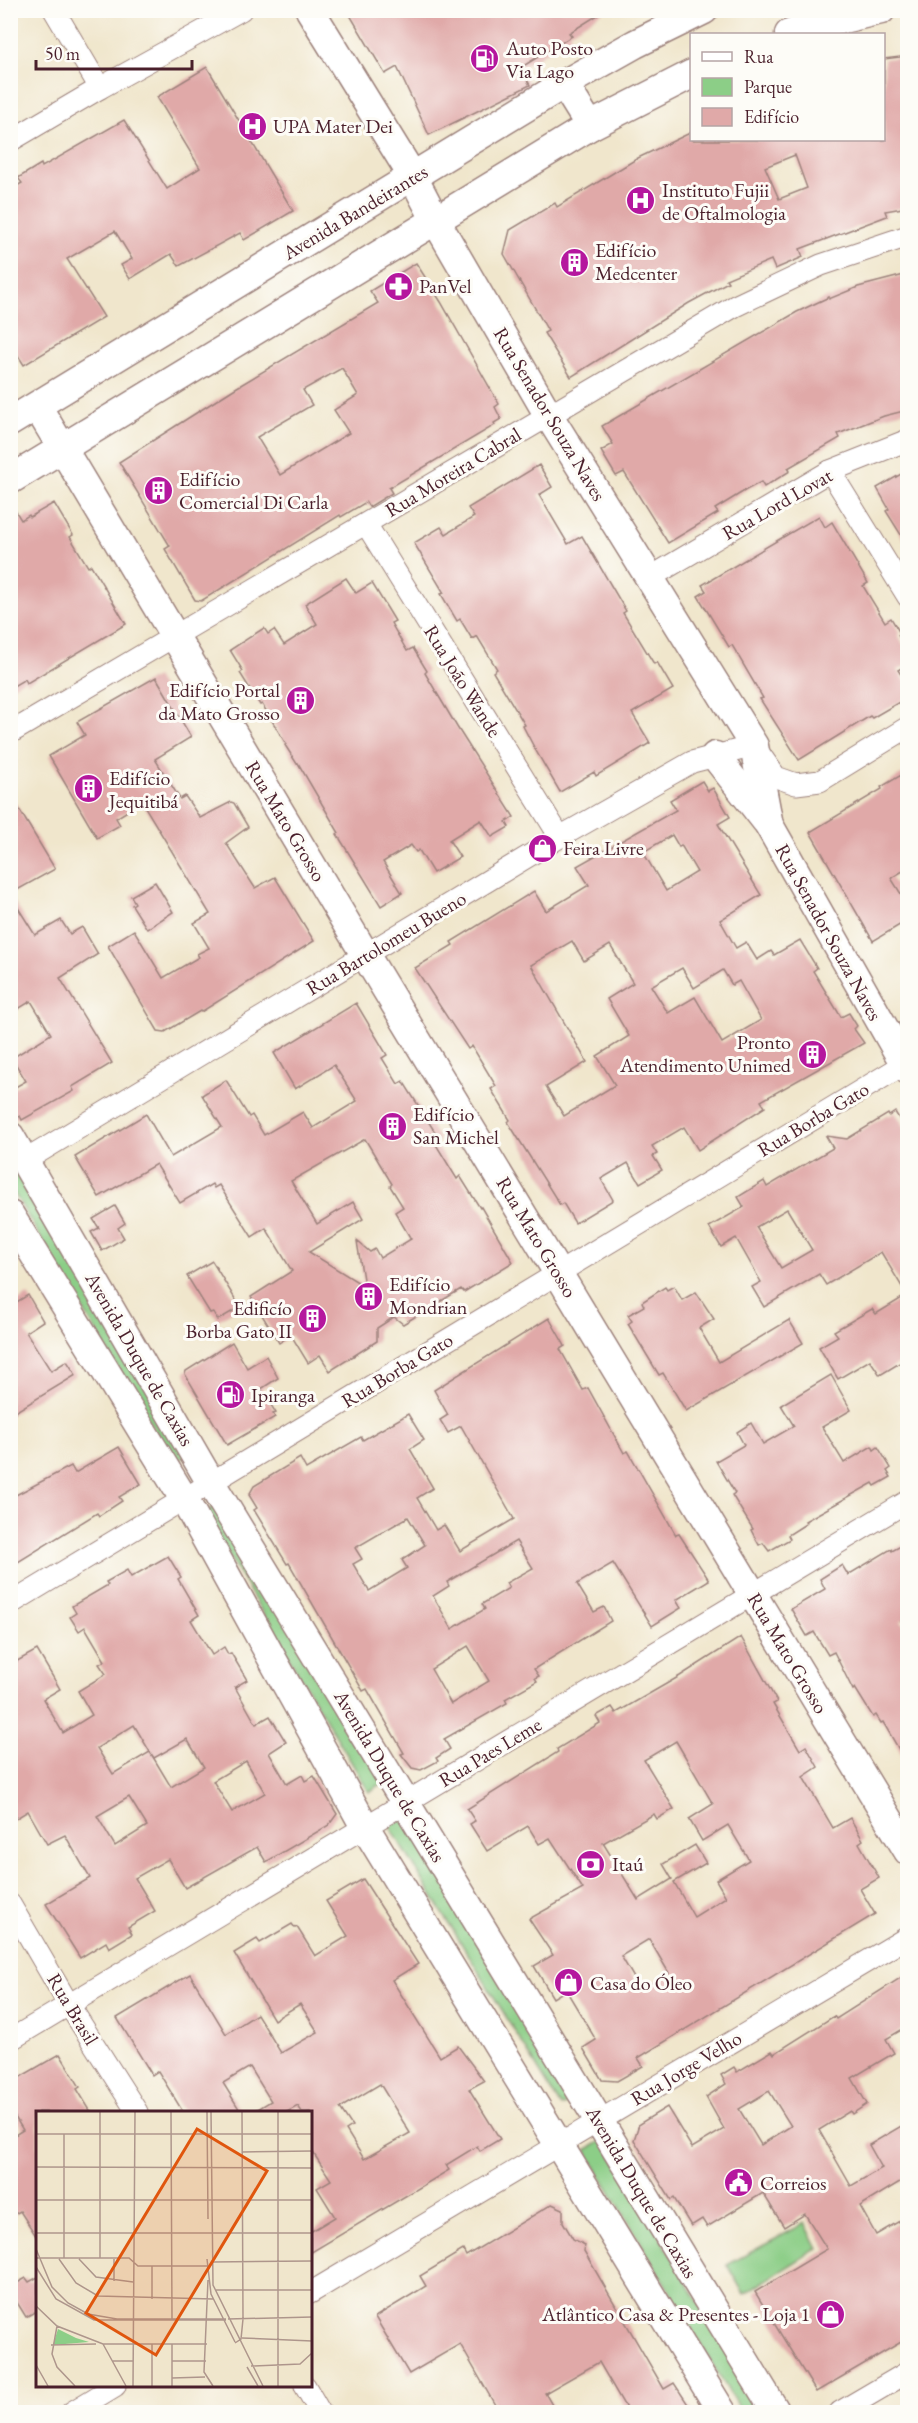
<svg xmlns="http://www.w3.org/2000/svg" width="918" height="2423" font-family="'EB Garamond',serif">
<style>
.green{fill:#8cce87;stroke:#6b7659;stroke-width:1.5}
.building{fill:#e0a9a8;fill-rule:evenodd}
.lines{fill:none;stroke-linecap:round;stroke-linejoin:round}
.street-casing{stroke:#9d827c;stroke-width:23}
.secondary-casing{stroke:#9d827c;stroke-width:31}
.street{stroke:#fff;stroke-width:21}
.secondary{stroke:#fff;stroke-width:28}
.labels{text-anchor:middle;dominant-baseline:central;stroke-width:6;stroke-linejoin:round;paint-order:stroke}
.poi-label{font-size:20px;fill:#4a1f2b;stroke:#fdfcf7;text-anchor:start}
.street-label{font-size:20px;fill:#4a1f2b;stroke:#fdfcf7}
.inset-road{fill:none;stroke:#ae968c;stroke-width:1.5}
.view{fill:#e0560e;fill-opacity:0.15;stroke:#e0560e;stroke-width:3}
.inset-edge{fill:none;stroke:#4a1f2b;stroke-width:3}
</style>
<rect width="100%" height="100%" fill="#fdfcf7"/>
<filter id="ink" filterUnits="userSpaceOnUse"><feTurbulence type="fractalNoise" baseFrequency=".0167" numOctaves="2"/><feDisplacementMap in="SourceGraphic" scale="12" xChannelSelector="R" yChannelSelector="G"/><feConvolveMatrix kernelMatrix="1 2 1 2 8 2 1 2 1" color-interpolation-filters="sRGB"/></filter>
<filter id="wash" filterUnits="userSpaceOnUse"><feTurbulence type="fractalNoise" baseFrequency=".008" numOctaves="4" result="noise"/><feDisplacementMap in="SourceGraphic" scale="24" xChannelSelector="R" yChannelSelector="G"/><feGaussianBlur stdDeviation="1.35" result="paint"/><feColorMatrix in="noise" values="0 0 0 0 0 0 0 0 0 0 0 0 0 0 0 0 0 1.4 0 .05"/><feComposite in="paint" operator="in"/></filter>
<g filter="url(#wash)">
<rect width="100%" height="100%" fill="#f0e6cc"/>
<g class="green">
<polygon points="10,1157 189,1454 174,1463 11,1188"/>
<polygon points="219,1504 386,1781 369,1792 203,1513"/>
<polygon points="402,1809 579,2098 561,2107 386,1820"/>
<polygon points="603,2140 757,2401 741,2412 586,2150"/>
<polygon points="805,2223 818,2248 744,2294 727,2265"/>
</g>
<g id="blocks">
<g class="building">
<polygon points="347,10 606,10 569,33 572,36 520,68 530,85 429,135 397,67 385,74"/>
<path d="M908,56V207L885,211L887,216L800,249L803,257L775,269L771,260L726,279L728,282L689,303L571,377L544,333L548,331L504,254L510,230L555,203L557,207L638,158L692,132V140H884V59ZM795,155L807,188L779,199L765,167Z"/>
<polygon points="207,67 293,211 244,240 240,233 179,266 171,254 130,279 121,265 132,259 115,231 67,259 104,317 24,365 10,343 10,190 22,183 18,178 41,164 42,167 124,120 167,189 200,168 157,97"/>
<path d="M416,263L441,302L499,404L495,407L501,419L494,423L495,425L389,488L392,493L369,507L366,502L341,517L340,515L201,601L195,600L165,549L170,546L119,462L234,389L378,303L370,291ZM342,368L358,395L334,410L349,433L280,475L257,437L312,405L303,390Z"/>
<polygon points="908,274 908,410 884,416 838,434 840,438 788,468 790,471 764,487 761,482 746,490 715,509 718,513 668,543 624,472 616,476 601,451 613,444 602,426 797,312 829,297 829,299 858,287"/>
<polygon points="539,465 552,487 539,495 568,544 582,536 626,611 623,613 654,664 657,662 673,689 632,713 650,743 596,776 594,772 560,792 536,751 523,726 525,725 493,672 497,669 477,636 472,639 460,619 457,621 441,594 444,593 414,543 441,527 446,534 474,517 468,508"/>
<polygon points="908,470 908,546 886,511 889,509 877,488"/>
<polygon points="10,502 21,520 29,515 30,517 54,503 73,535 70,537 88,567 91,565 126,624 27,683 25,679 10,688"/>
<polygon points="819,516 825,527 832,522 868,583 863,586 885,622 891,618 900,633 898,635 908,652 908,664 898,670 908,685 908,697 872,718 870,716 799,760 760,699 763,698 732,645 729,647 698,596 706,591 702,585"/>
<polygon points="346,578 356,593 372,583 395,621 391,623 407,651 413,648 427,671 425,673 457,727 514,817 506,822 509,827 492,837 481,820 449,840 460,857 433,873 419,850 416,852 411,845 383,862 402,893 381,906 337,834 339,833 298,763 297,764 285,745 286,744 262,704 260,705 240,673 243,671 230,650 264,628 268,634 274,630 284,645 317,624 305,604"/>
<polygon points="156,677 191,737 155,759 180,799 185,796 200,818 231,802 234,803 248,827 226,843 255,888 275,877 314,941 201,1012 200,1011 165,1032 158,1031 108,946 134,930 163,978 199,957 197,954 209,948 194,923 210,914 142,802 116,818 120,825 97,838 49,756 85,735 77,722"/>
<polygon points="908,771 908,868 891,878 908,905 908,920 873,941 810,832 882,789 881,787"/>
<path d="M702,781L708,791L713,788L730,817L718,824L761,895L720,920L736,948L746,942L757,960L771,951L774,955L800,940L817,968L813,971L841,1017L849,1013L857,1026L854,1029L864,1043L761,1101L765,1107L698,1150L684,1127L652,1146L657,1154L653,1156L662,1170L640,1183L628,1163L601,1179L613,1200L575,1223L563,1203L560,1205L508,1122L510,1120L491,1089L496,1086L472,1046L468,1049L415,968L453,945L451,942L534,891L546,911L589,885L577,866L676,810L670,800ZM672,835L679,847L681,845L697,872L666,891L643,852ZM572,941L584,961L610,945L633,983L607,999L629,1036L597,1056L615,1085L564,1116L546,1087L587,1062L531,965ZM682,968L694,988L723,970L732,985L739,981L761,1020L722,1043L695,997L668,1013L651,986Z"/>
<polygon points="10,794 55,869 10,894"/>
<polygon points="155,882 173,912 147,929 132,905 135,903 131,896"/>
<polygon points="10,895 35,935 61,920 70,934 82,927 98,954 60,978 112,1063 72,1087 74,1091 22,1120 20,1116 16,1119 10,1110 10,1090 26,1081 12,1058 51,1034 31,1001 10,1014"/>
<path d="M356,1003L387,1055L382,1058L398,1084L403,1081L440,1140L435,1143L457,1179L460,1176L480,1208L481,1207L513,1262L464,1292L461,1289L403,1324L394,1317L377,1328V1341L330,1371L320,1355L308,1363L291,1335L279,1343L251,1297L292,1271L266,1228L252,1237L219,1185L214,1188L212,1184L180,1203L156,1164L99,1197L75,1157L146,1114L171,1157L222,1127L202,1095L226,1080L249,1117L252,1115L264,1135L303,1112L313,1128L357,1101L334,1065L295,1089L274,1053ZM365,1139L392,1184L390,1186L403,1207L395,1212L411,1239L380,1258L375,1249L370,1252L357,1241L364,1286L309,1252L363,1219L353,1202L317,1224L291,1181Z"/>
<path d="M895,1112L908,1133V1324L901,1328L908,1340V1358L880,1375L870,1360L838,1379L819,1347L838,1336L834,1331L872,1309L876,1314L907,1295L881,1252L826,1285L819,1274L764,1307L752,1287L761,1282L736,1238L721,1247L709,1227L744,1207L738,1197L764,1181L767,1187L833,1148L826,1136L847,1139L888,1114L889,1116ZM787,1209L812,1250L781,1268L756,1227Z"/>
<polygon points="115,1206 125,1223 118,1228 124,1238 102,1251 91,1232 99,1228 93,1219"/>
<polygon points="212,1261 240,1307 218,1320 213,1312 210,1313 187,1276"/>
<polygon points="674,1286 682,1300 696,1292 714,1319 699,1328 719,1362 789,1320 803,1343 686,1411 663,1373 659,1375 628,1324 632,1321 628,1315 644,1306 642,1302 665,1287 667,1290"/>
<polygon points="28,1295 43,1321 26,1332 51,1371 67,1361 76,1375 10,1415 10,1306"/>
<path d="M549,1318L565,1346L560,1349L583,1390L588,1388L624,1453L628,1451L676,1535L679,1534L709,1580L676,1600L681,1608L652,1626L613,1563L577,1584L594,1612L604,1607L611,1621L534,1669L539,1676L535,1678L537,1681L505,1699L507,1703L444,1739L450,1749L436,1758L438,1761L421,1770L412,1768L401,1754L404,1753L367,1689L363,1691L289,1563L287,1564L254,1510L257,1508L249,1495L254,1486L300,1458L306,1469L361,1437L363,1440L408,1414L424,1440L410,1449L433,1488L417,1498L436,1530L444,1525L460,1551L514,1519L461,1426L448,1433L440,1420L448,1415L434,1390ZM408,1517L425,1545L402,1560L407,1568L369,1591L353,1564L362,1559L355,1548ZM516,1541L533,1568L506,1583L509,1588L482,1604L485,1609L452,1629L433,1596L449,1586L447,1582ZM468,1646L489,1681L451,1704L431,1669Z"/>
<polygon points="232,1342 247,1368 266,1356 278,1378 261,1389 276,1413 273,1414 275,1417 227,1445 185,1374 186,1371"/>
<polygon points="831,1375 851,1410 822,1427 844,1463 872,1446 874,1450 878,1447 891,1468 887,1471 891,1477 875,1486 873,1483 805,1521 807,1523 788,1535 790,1539 769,1551 763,1543 759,1545 751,1530 753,1529 732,1495 735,1493 716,1461 744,1445 737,1432 751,1423 763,1444 794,1426 781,1405"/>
<polygon points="119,1447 141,1484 119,1497 122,1501 99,1516 97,1513 10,1567 10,1498 71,1466 75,1473"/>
<polygon points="908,1542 908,1617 901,1621 908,1631 908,1765 883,1722 881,1723 876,1715 873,1717 855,1688 853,1690 834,1652 828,1655 814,1632 807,1636 791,1609 825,1589 820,1579 842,1565 848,1575 891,1549 892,1551"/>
<path d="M168,1556L181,1577L178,1579L199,1615L191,1620L212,1655L224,1647L228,1654L231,1653L247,1680L235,1687L256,1724L270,1716L286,1742L269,1753L287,1784L302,1775L305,1781L314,1776L337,1814L329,1825L266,1862L257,1847L185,1888L168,1859L135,1878L155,1911L128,1927L132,1934L109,1948L106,1942L80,1958L46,1904L90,1878L65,1835L47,1844L28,1811L10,1822V1665L37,1650L60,1689L43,1699L63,1733L92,1715L78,1691L106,1674L99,1664L105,1661L85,1627L79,1631L70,1617L76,1613L72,1606L108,1585L106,1582L127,1570L131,1577ZM134,1725L150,1752L113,1774L97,1748ZM187,1739L204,1767L171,1787L150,1752L154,1758ZM246,1761L265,1793L232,1812L213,1781ZM129,1797L147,1826L115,1846L97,1816Z"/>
<path d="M741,1637L777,1702L773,1704L800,1750L806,1746L818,1767L803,1777L833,1828L850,1818L863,1840L859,1843L879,1878L860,1889L875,1914L638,2058L643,2066L617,2081L602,2080L583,2048L596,2040L566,1990L553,1998L534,1966L553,1955L529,1919L583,1889L550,1838L539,1844L528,1826L487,1851L470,1824L475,1821L467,1809L558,1752L557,1749L600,1723L596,1716L612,1707L616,1713L680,1676ZM676,1741L713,1804L689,1819L702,1841L728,1825L749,1860L716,1880L726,1897L694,1917L674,1882L706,1863L695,1845L663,1864L672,1879L638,1900L603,1843L654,1814L657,1819L674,1809L644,1760ZM649,1939L669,1973L641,1990L621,1956Z"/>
<path d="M363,1879L418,1964L392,1980L440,2057L458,2046L484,2081L469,2089L500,2139L480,2151L477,2146L446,2165L449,2170L310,2253V2232L335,2217L317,2188L331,2180L310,2148V2112H302L298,2106L287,2112H253L271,2101L250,2067L223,2083L241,2112H183L158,2071L152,2075L117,2018L190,1974L226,2034L257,2014L281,2053L318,2032L300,2004L274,2020L234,1953L257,1939L260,1943L292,1924L295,1928L297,1927L315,1956L348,1936L326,1901ZM380,2084L410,2133L364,2159L346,2130L352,2126L340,2108Z"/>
<path d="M908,1973V2026L886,2039L894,2053L852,2078L867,2104L852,2114L850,2111L819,2130L851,2186L882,2168L869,2145L908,2122V2177L860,2206L876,2235L908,2216V2338L816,2392L755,2292L827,2249L805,2214L784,2227L763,2193L707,2227L702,2219L691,2226L674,2198L671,2200L634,2140L639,2124L667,2107L692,2148L724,2129L706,2097L726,2084L721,2075L734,2067L737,2072L772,2051L774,2054L834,2016L836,2019ZM769,2091L791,2126L761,2145L739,2109Z"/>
<polygon points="60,2054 80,2087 77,2089 91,2112 38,2112 38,2239 20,2211 10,2217 10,2138 23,2130 10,2109 10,2083"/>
<polygon points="552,2204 563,2209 563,2222 573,2239 585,2245 584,2251 664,2389 674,2383 693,2412 628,2412 599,2362 545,2393 556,2412 499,2412 460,2344 409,2374 375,2317 426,2286 420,2276 463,2250 466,2256"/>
<polygon points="38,2277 38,2310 26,2317 10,2291 10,2287 26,2278 29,2282"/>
</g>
</g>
</g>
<g filter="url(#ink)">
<use href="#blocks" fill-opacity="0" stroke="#9d827c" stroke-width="1.5"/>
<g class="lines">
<defs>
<g id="street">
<polyline points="54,10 100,88"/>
<polyline points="10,141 100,88 241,10"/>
<polyline points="830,471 908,597"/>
<polyline points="366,524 560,837"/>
<polyline points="651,577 830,471 908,440"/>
<polyline points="10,733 735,306 821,265 908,236"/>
<polyline points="26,1160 560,837 692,762 754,746 776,777 796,784 820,781 908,727"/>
<polyline points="10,1604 908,1062"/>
<polyline points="10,1904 69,2005 137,2112"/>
<polyline points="10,2040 908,1501"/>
<polyline points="310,2293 908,1937"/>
<polyline points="305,2386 320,2412"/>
<polyline points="72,2412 115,2386"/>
<polyline points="840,2412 908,2372"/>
</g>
<g id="secondary">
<polyline points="310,10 413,177 436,221 549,416 754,746 769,825 908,1070"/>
<polyline points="789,34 817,25 881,10"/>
<polyline points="564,84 590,126"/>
<polyline points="37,406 366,956 908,1851"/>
<polyline points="10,422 564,84 635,44 704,10"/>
<polyline points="10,480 590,126 692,74"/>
<polyline points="715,756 766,821"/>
<polyline points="10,1136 211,1483 776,2412"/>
<polyline points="10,1215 184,1499 365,1827 722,2412"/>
</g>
</defs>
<use href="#street" class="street-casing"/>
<use href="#secondary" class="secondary-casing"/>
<use href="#street" class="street"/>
<use href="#secondary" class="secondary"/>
</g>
</g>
<defs>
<symbol id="fuel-disc" viewBox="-11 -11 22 22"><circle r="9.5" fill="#b5179e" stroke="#fdfcf7"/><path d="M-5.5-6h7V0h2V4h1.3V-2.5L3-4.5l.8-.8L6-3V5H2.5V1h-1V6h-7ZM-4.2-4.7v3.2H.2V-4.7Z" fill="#fff"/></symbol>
<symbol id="hospital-disc" viewBox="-11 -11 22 22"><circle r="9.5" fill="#b5179e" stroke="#fdfcf7"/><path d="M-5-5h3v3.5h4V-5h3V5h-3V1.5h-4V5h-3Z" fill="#fff"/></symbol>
<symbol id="building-disc" viewBox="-11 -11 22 22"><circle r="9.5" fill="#b5179e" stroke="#fdfcf7"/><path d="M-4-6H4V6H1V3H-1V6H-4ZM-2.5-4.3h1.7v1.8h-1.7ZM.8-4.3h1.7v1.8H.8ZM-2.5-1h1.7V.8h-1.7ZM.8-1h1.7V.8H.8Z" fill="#fff"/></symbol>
<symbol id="pharmacy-disc" viewBox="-11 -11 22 22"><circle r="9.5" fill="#b5179e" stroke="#fdfcf7"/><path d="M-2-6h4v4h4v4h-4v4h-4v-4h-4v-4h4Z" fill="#fff"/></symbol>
<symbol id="shop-disc" viewBox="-11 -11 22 22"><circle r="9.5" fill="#b5179e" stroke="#fdfcf7"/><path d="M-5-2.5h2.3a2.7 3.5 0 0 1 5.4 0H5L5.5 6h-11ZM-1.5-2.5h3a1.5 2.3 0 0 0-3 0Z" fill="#fff"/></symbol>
<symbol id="bank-disc" viewBox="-11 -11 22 22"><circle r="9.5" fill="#b5179e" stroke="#fdfcf7"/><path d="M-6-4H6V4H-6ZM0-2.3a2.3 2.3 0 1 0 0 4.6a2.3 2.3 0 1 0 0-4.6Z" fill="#fff"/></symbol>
<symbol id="civic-disc" viewBox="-11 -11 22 22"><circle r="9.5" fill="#b5179e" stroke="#fdfcf7"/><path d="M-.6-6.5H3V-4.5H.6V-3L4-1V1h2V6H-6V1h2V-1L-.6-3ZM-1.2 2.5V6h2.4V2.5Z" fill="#fff"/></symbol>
</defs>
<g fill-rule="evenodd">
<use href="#fuel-disc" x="468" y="42" width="33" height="33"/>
<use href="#hospital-disc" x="236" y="110" width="33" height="33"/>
<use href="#hospital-disc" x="624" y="184" width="33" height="33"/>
<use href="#building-disc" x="558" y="246" width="33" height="33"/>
<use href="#pharmacy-disc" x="382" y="270" width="33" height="33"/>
<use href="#building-disc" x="142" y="474" width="33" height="33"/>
<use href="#building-disc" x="284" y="684" width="33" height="33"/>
<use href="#building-disc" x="72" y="772" width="33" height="33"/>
<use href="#shop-disc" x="526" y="832" width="33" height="33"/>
<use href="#building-disc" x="796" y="1038" width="33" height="33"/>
<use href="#building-disc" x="376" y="1110" width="33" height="33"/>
<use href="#building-disc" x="352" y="1280" width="33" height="33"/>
<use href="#building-disc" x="296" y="1302" width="33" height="33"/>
<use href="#fuel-disc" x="214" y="1378" width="33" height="33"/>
<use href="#bank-disc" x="574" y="1848" width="33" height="33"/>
<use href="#shop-disc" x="552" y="1966" width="33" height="33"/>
<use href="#civic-disc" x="722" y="2166" width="33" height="33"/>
<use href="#shop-disc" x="814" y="2298" width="33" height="33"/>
</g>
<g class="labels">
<g class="poi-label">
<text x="506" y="48">Auto Posto<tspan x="506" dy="23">Via Lago</tspan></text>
<text x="273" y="126">UPA Mater Dei</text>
<text x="662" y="190">Instituto Fujii<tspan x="662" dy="23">de Oftalmologia</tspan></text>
<text x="595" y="250">Edifício<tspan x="595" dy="23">Medcenter</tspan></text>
<text x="419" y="286">PanVel</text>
<text x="179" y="479">Edifício<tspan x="179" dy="23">Comercial Di Carla</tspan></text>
<text x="280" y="690" text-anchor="end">Edifício Portal<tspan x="280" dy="23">da Mato Grosso</tspan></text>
<text x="109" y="778">Edifício<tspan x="109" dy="23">Jequitibá</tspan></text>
<text x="563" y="848">Feira Livre</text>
<text x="791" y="1042" text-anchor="end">Pronto<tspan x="791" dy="23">Atendimento Unimed</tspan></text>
<text x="413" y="1114">Edifício<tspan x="413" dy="23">San Michel</tspan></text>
<text x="389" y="1284">Edifício<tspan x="389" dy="23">Mondrian</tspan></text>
<text x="292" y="1308" text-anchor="end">Edificío<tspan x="292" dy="23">Borba Gato II</tspan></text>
<text x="251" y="1395">Ipiranga</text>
<text x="612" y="1864">Itaú</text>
<text x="590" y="1983">Casa do Óleo</text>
<text x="760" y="2183">Correios</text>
<text x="810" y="2314" text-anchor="end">Atlântico Casa &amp; Presentes - Loja 1</text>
</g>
<g class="street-label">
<text transform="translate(355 212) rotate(-31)">Avenida Bandeirantes</text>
<text transform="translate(550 414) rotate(59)">Rua Senador Souza Naves</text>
<text transform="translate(453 472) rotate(-31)">Rua Moreira Cabral</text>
<text transform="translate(777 504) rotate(-30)">Rua Lord Lovat</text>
<text transform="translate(463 681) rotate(58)">Rua João Wande</text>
<text transform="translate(286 821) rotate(59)">Rua Mato Grosso</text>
<text transform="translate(829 932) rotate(61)">Rua Senador Souza Naves</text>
<text transform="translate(386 943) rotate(-31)">Rua Bartolomeu Bueno</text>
<text transform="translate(813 1119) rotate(-31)">Rua Borba Gato</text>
<text transform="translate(537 1237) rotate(59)">Rua Mato Grosso</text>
<text transform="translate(140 1359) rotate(60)">Avenida Duque de Caxias</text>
<text transform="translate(397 1370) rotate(-31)">Rua Borba Gato</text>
<text transform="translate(788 1653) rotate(59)">Rua Mato Grosso</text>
<text transform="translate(490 1752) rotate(-31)">Rua Paes Leme</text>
<text transform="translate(390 1776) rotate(59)">Avenida Duque de Caxias</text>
<text transform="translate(73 2009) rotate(59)">Rua Brasil</text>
<text transform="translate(686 2068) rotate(-31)">Rua Jorge Velho</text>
<text transform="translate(642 2192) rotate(59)">Avenida Duque de Caxias</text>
</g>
</g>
<g transform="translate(36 2111)">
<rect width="276" height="276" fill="#f0e6cc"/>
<path d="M22,218L40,227L53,231L17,234Z" fill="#8cce87"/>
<path class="inset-road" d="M135,1L136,208M171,1L172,108M175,1L177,174L227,275M0,23H276M28,23V147M206,41L276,40M0,56L276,57M0,89H276M0,122H276M0,138L16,176L32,192L52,203L81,208H190M0,147H93L102,155H171M64,147V1M23,148L40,172L62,185L177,188M43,148L60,166L97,171M78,148V170M171,148L175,183L199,231M176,151L276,150M116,155V188M0,156L20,188L58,209H190M172,169L168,261L177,275M179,179H276M0,195L21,215L67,233H171M192,208L276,206M21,215L16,243L21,256L39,275M206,227L276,230M199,232L205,228L207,208L206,1M67,233L90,275M116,233V275M136,233V275M15,234L60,233M76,250H97M136,250H170M0,254L12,275M215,255L264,253L276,242M211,256L222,275M136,267L169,266M97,275L99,1M242,275V1"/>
<path class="view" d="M161,18L231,60L120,244L50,202Z"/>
<rect width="276" height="276" class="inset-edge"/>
</g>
<rect width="918" height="2423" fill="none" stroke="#fdfcf7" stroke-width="36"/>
<rect x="690" y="33" width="195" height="108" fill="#fdfcf7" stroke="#b5a4a5" stroke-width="1.5"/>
<rect x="702" y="52" width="30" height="9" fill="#ffffff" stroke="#b5a4a5" stroke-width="1.5"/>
<text x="744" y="63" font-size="18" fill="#4a1f2b">Rua</text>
<rect x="702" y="78" width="30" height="18" fill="#8cce87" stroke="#b5a4a5" stroke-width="1.5"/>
<text x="744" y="93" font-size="18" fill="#4a1f2b">Parque</text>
<rect x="702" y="108" width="30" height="18" fill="#e0a9a8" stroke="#b5a4a5" stroke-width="1.5"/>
<text x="744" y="123" font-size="18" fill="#4a1f2b">Edifício</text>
<path d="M36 60v9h156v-9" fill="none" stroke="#4a1f2b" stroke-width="3"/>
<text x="45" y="60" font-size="18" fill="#4a1f2b" stroke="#fdfcf7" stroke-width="4.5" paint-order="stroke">50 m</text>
</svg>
